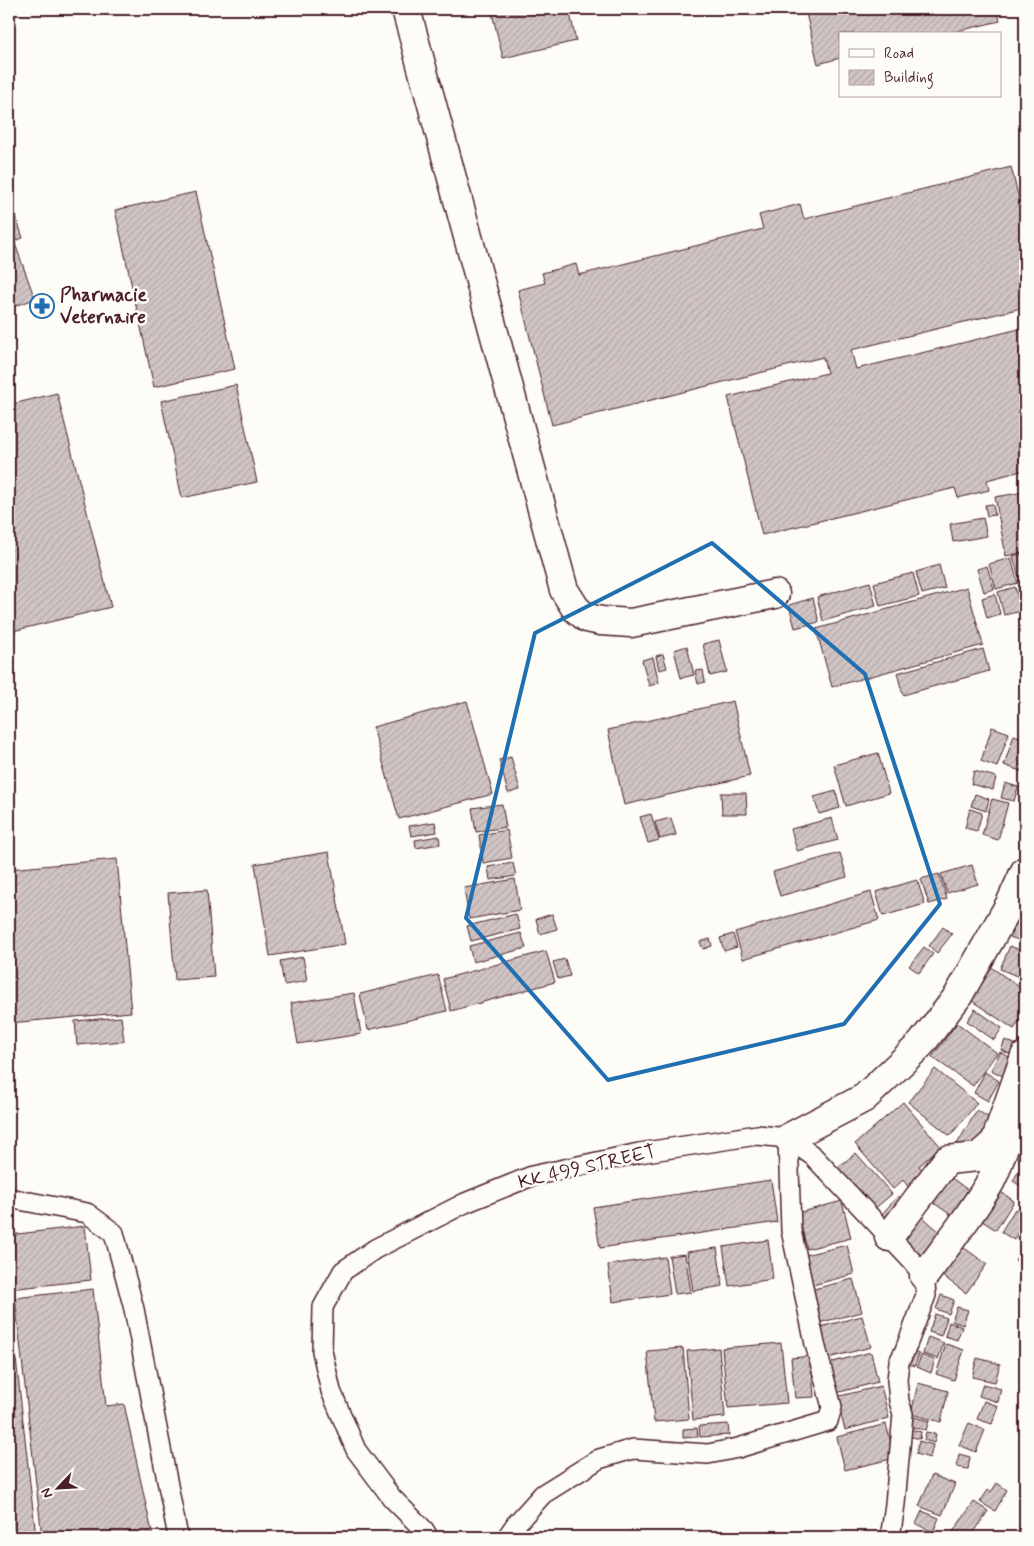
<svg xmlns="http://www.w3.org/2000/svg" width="1034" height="1546" font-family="Mynerve,sans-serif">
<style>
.building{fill:url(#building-hatch);stroke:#4a1f2b}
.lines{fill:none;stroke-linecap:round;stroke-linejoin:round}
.service-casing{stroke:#4a1f2b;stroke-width:22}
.minor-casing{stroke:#4a1f2b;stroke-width:31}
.service{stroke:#fdfcf7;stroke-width:19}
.minor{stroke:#fdfcf7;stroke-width:28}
.marked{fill:none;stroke:#1f6fb2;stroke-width:4;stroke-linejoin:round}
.labels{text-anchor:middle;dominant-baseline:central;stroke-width:5;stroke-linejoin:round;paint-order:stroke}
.poi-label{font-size:19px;font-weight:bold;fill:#4a1f2b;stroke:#fdfcf7;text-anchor:start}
.street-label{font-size:19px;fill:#4a1f2b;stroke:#fdfcf7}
</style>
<defs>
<pattern id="building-hatch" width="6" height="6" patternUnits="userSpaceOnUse" patternTransform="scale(1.25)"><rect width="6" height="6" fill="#d0c5c4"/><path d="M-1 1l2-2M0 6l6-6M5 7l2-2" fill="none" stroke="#b4a9a9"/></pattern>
</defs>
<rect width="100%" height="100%" fill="#fdfcf7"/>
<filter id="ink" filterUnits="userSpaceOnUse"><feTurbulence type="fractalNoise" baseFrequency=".02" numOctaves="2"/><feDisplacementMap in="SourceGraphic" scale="10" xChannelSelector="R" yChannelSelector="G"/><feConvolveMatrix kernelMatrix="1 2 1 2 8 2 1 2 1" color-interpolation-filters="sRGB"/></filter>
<g filter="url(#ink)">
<g class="building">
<polygon points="491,9 569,9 576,41 503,58"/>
<polygon points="805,9 997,9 1000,21 945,34 840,34 840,58 818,64"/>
<polygon points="1011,167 1025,223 1025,307 851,350 856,369 1023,328 1025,336 1025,470 987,480 989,490 958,498 955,488 762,535 728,397 827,373 823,357 552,425 518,290 545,283 542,273 576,264 579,275 763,229 759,215 800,204 804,219"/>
<polygon points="196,192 235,369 154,387 115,210"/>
<polygon points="11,202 23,238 14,241 35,299 9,308 9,203"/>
<polygon points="236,385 257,482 182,498 161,401"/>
<polygon points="57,393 111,607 9,632 9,405"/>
<polygon points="1025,492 1025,552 1006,556 995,497"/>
<polygon points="993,504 995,515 987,516 985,505"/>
<polygon points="983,518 987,536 953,542 950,524"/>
<polygon points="1023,553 1025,563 1025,580 1020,581 1013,556"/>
<polygon points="1011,558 1018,583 996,589 989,564"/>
<polygon points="939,565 945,588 922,594 916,572"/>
<polygon points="987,566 994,589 984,592 977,569"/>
<polygon points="913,573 919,596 880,606 874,583"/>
<polygon points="870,582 876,606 823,621 817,597"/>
<polygon points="1025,586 1025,612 1018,588"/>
<polygon points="967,587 983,645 832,687 816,629"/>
<polygon points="1015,587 1022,611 1004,615 998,592"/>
<polygon points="995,594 1000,614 987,618 982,598"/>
<polygon points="813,598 819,622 795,628 789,605"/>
<polygon points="719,640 727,672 710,676 703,644"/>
<polygon points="687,646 694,675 681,678 674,650"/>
<polygon points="983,649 989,671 903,695 897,673"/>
<polygon points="663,654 667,668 659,670 656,656"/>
<polygon points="653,657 659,683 649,686 642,660"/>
<polygon points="703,670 705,682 698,684 695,671"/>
<polygon points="467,701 493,794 399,819 373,727"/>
<polygon points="733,701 750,776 624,805 608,730"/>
<polygon points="992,727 1009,733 997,767 981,761"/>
<polygon points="1014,735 1025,739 1025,765 1023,772 1004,765"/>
<polygon points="878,753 889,793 846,806 834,765"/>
<polygon points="511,757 520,790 508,793 499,760"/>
<polygon points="974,771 996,777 993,790 971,784"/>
<polygon points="1005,783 1018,787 1014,801 1001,798"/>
<polygon points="836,791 840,808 819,814 814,797"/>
<polygon points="721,793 746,793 747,814 722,814"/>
<polygon points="975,794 989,799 986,811 971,806"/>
<polygon points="992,799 1008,803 998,840 982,835"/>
<polygon points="502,804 506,827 476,832 472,808"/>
<polygon points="970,809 982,813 977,831 965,828"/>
<polygon points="651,814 659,840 648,843 640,817"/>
<polygon points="671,818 676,835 660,839 655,822"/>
<polygon points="832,818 838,840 797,851 791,829"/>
<polygon points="435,822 437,832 411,836 409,826"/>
<polygon points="507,830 512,858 483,863 479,835"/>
<polygon points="439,836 440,844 416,848 415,840"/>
<polygon points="329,852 345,944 270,956 255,864"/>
<polygon points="840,853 847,877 780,896 773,872"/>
<polygon points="117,859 131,1012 9,1023 9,869"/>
<polygon points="513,863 516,876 490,880 488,867"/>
<polygon points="972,865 978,884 947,893 941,874"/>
<polygon points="939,874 947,899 929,904 921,879"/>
<polygon points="515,879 520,910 469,919 464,888"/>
<polygon points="917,880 925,904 883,916 876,892"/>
<polygon points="207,890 214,977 175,980 168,893"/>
<polygon points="871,892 879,920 743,959 735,932"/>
<polygon points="516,914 520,929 471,941 467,926"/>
<polygon points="552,914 557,929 540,934 536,919"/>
<polygon points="1018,919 1025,922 1025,939 1024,942 1010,937"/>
<polygon points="943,927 952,934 937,953 929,946"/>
<polygon points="521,933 526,948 473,962 469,946"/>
<polygon points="733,934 737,947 724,951 720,938"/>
<polygon points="710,939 712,946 703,949 700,942"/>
<polygon points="1010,946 1020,950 1021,947 1025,949 1025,976 1024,979 1000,969"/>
<polygon points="924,947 933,954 919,973 909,966"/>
<polygon points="546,951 555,982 451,1011 443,979"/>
<polygon points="303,957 307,981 284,985 280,961"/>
<polygon points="565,959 570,976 558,979 553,962"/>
<polygon points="991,967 1025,991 1025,1013 1014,1029 969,999"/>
<polygon points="438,975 447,1011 368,1030 360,994"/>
<polygon points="354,993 361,1034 298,1044 291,1003"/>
<polygon points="975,1009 1002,1028 994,1040 967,1021"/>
<polygon points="121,1017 124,1041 77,1045 75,1021"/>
<polygon points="957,1023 997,1053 973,1086 932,1057"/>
<polygon points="1005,1040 1017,1045 1012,1055 1001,1050"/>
<polygon points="1000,1052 1011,1058 1003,1076 991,1070"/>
<polygon points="935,1069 977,1103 950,1136 908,1102"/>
<polygon points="985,1072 999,1081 988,1101 974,1093"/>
<polygon points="903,1102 941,1147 919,1166 927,1175 910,1189 903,1180 893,1189 855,1144"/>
<polygon points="977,1110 995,1122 974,1154 957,1144"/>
<polygon points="1025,1131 1025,1162 1011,1153"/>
<polygon points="856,1153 892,1194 873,1210 837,1168"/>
<polygon points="1021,1167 1025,1170 1025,1189 1013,1181"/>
<polygon points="946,1174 968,1190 951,1215 928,1199"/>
<polygon points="771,1180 777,1222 600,1248 593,1207"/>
<polygon points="998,1190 1014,1201 996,1230 979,1219"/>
<polygon points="898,1196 910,1206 893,1225 881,1215"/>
<polygon points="842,1201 851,1238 807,1249 798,1213"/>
<polygon points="1015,1209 1025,1216 1025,1221 1014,1240 1001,1232"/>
<polygon points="917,1212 941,1233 920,1258 896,1237"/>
<polygon points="85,1226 91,1280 10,1289 9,1235"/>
<polygon points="768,1240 773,1279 729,1286 723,1247"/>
<polygon points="954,1241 987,1264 966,1293 933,1269"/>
<polygon points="847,1245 854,1274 813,1285 805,1255"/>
<polygon points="1025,1245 1025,1267 1015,1260"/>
<polygon points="717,1248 723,1286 693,1291 687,1252"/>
<polygon points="685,1254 691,1292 675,1294 669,1256"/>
<polygon points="665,1257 670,1294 613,1302 608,1265"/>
<polygon points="853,1279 862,1312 818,1323 810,1290"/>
<polygon points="93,1289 106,1406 124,1404 153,1537 42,1537 15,1298"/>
<polygon points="941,1295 954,1300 949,1314 936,1309"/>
<polygon points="9,1296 36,1537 9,1537"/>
<polygon points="957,1307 968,1310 963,1325 952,1321"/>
<polygon points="935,1314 947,1318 941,1336 929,1332"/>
<polygon points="862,1316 871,1347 828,1358 820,1327"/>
<polygon points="949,1322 962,1327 957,1340 945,1336"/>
<polygon points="928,1337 944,1343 938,1359 923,1354"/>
<polygon points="781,1343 787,1403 728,1408 722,1348"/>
<polygon points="946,1344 964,1350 954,1380 936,1374"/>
<polygon points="683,1348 689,1419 654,1422 647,1351"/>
<polygon points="719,1348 725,1417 693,1420 687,1351"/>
<polygon points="909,1351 919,1354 915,1366 905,1363"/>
<polygon points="871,1352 878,1382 836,1393 829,1363"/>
<polygon points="921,1355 935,1360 931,1373 917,1367"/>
<polygon points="811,1356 814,1397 795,1398 791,1358"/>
<polygon points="977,1358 1000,1364 995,1382 972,1377"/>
<polygon points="918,1383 948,1391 941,1422 911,1414"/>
<polygon points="983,1384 1001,1389 998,1402 979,1396"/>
<polygon points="881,1386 889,1418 845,1430 836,1397"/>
<polygon points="984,1401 998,1406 992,1424 977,1419"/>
<polygon points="914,1417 929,1421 926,1430 911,1427"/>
<polygon points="969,1423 985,1430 976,1452 959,1445"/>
<polygon points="728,1424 729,1435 700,1437 699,1426"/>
<polygon points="886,1424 895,1458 845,1470 837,1437"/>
<polygon points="697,1428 698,1437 683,1438 683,1429"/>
<polygon points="910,1429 921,1432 920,1439 909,1436"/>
<polygon points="926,1432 936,1434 934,1443 924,1440"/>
<polygon points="919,1441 933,1445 930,1458 916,1454"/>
<polygon points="959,1454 970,1457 968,1469 957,1467"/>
<polygon points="932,1475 955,1484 942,1515 919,1506"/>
<polygon points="997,1483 1007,1490 995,1511 980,1502 988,1490 991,1492"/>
<polygon points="974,1502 988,1511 971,1537 958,1537 952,1533"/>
<polygon points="922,1511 939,1518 933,1532 916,1524"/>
</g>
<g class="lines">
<defs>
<g id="service">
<polyline points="788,1138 813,1156 911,1260 924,1276 926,1295 905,1350 899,1362 897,1380 899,1401 903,1414 895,1504 891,1532"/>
<polyline points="9,1198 87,1213 114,1233 134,1309 178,1537"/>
<polyline points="428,1537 424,1530 392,1498 356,1450 331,1391 322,1351 323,1307 343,1271 375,1249 465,1203 532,1176 639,1153 757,1135 788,1138"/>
<polyline points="507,1537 516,1524 543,1494 599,1459 633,1449 708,1454 738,1448 828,1421 832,1407 815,1344 791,1230 788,1138"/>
</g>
<g id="minor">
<polyline points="406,9 564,590 576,609 587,618 601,621 631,623 775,594"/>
<polyline points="788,1138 864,1098 921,1044 958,996 1010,904 1025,871"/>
<polyline points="889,1237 947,1160 978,1157 995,1142 1025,1056"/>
<path d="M924,1276C946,1247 969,1217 988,1186C1002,1164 1002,1133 1025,1116"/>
</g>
</defs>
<use href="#service" class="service-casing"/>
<use href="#minor" class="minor-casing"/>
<use href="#service" class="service"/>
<use href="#minor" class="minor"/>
</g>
</g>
<path class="marked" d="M712,543L865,674L940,904L844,1024L608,1080L466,918L535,633Z"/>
<defs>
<symbol id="pharmacy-ring" viewBox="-11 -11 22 22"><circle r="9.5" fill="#fdfcf7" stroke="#1f6fb2" stroke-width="1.5"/><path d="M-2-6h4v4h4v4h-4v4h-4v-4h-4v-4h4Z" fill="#1f6fb2"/></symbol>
</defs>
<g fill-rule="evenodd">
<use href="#pharmacy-ring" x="28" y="292" width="28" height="28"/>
</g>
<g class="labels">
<g class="poi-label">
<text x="60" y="295">Pharmacie<tspan x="60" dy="22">Veternaire</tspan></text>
</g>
<g class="street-label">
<text transform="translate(587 1167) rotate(-13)">KK 499 STREET</text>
</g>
</g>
<rect width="1034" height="1546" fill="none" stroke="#fdfcf7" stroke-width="30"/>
<rect x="15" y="15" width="1004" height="1516" fill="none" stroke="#4a1f2b" stroke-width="2" filter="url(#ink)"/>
<rect x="839" y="32" width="162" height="65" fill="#fdfcf7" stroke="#b5a4a5"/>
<rect x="849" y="49" width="25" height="8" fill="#fdfcf7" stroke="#b5a4a5"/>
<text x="884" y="58" font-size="15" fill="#4a1f2b">Road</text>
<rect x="849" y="70" width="25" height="15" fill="url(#building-hatch)" stroke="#b5a4a5"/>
<text x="884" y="82" font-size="15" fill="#4a1f2b">Building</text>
<g transform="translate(58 1488) rotate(245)" stroke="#fdfcf7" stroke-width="4" paint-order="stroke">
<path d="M0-4L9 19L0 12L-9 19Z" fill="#4a1f2b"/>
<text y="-8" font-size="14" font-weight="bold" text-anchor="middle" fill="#4a1f2b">N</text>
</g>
</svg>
